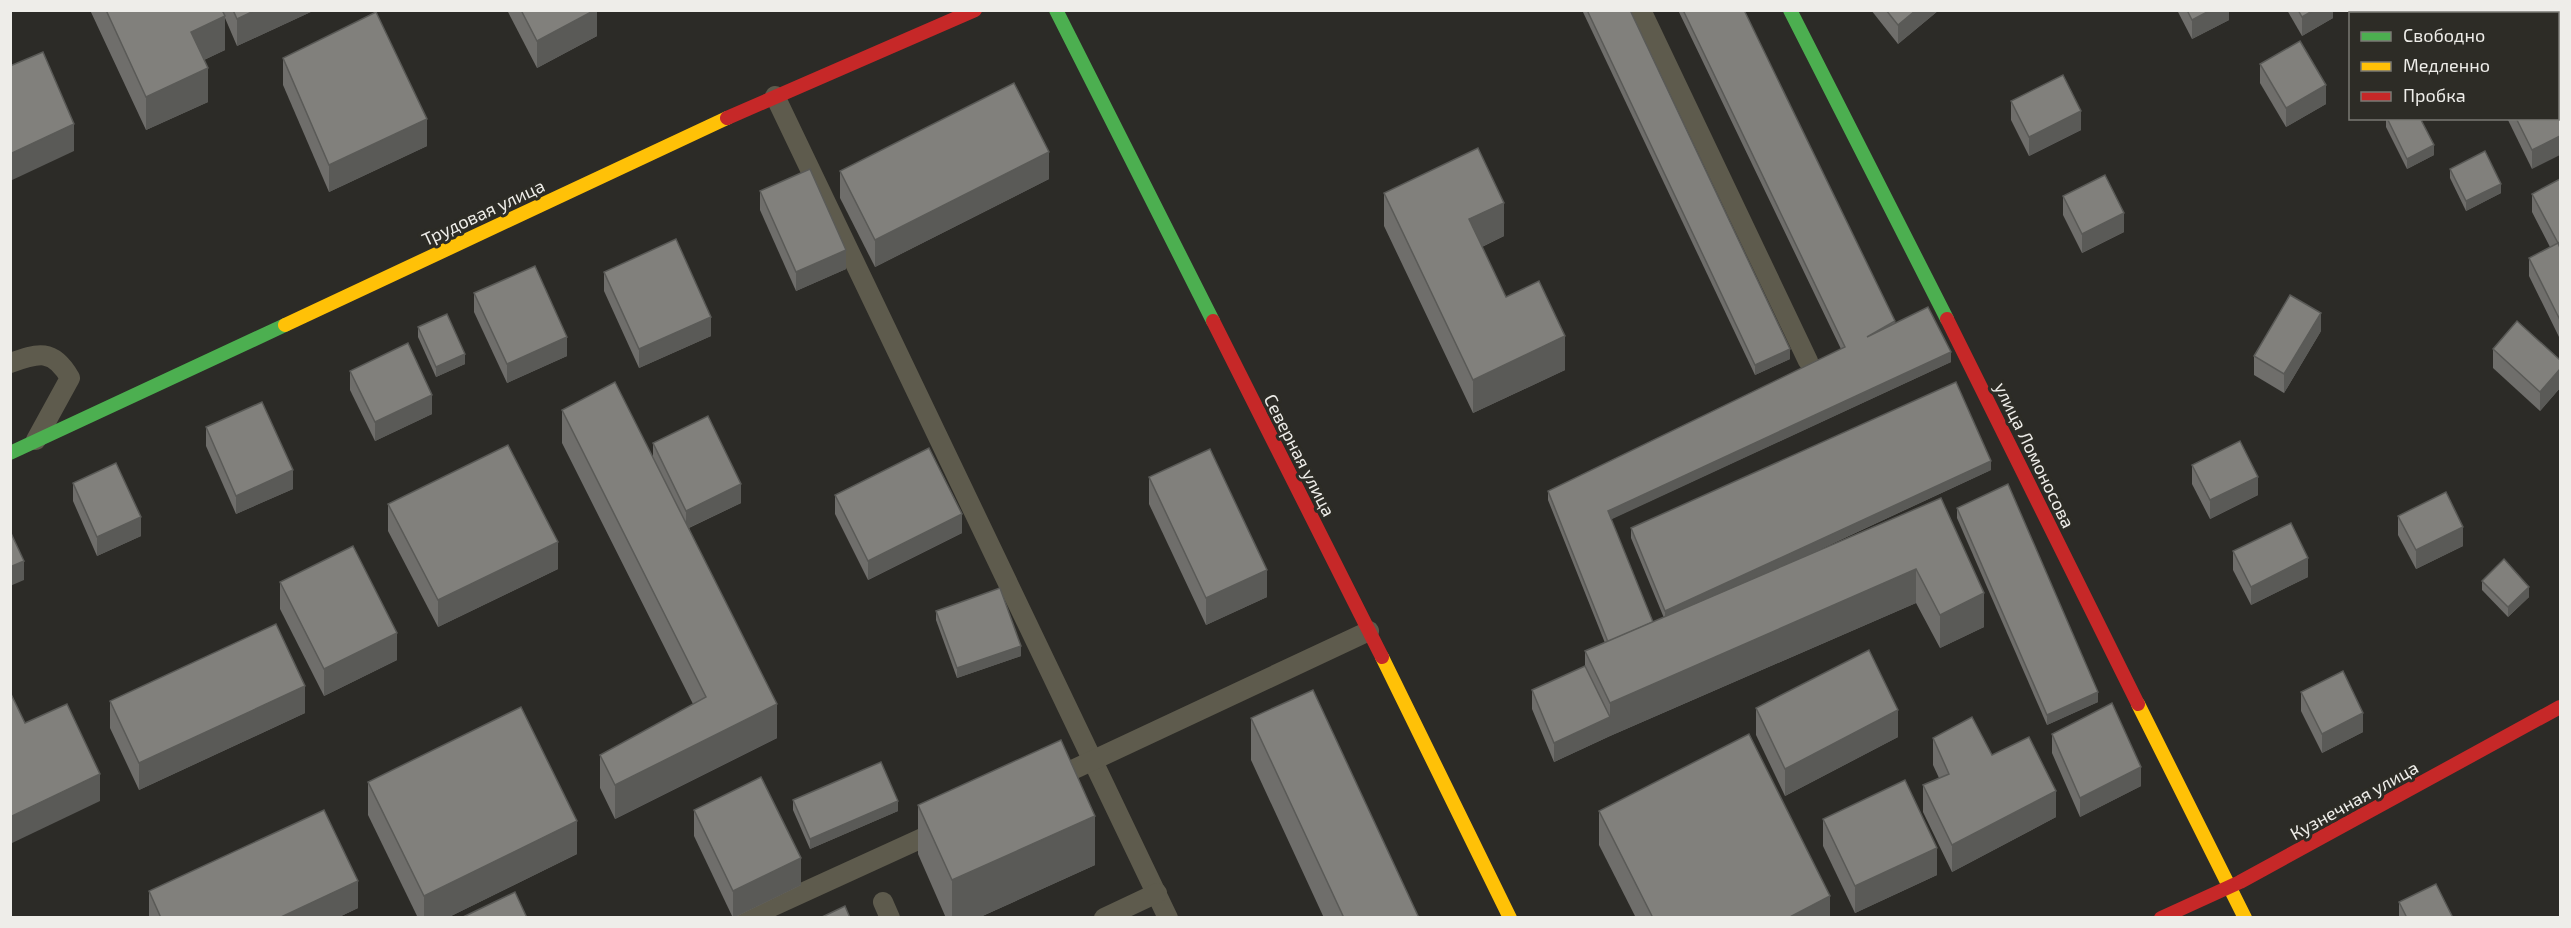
<svg xmlns="http://www.w3.org/2000/svg" width="2571" height="928" font-family="'Exo 2',sans-serif">
<style>
.lines{fill:none;stroke-linecap:round;stroke-linejoin:round}
.lane{stroke:#5e5b4d;stroke-width:20}
.fast{stroke:#4caf50;stroke-width:14}
.slow{stroke:#ffc107;stroke-width:14}
.jam{stroke:#c62828;stroke-width:14}
.wall{fill:#6f6e6b}
.shaded-wall{fill:#5a5a57}
.building{fill:#81807c;stroke:#5a5a57;stroke-width:1.5}
.labels{text-anchor:middle;dominant-baseline:central;stroke-width:6;stroke-linejoin:round;paint-order:stroke}
.street-label{font-size:18px;fill:#eeede9;stroke:#2d2c26}
</style>
<rect width="100%" height="100%" fill="#2c2b27"/>
<g class="lines">
<g class="lane">
<polyline points="1641,10 1808,361"/>
<polyline points="775,96 1168,918"/>
<path d="M10,363C38,353 53,348 70,378L36,440"/>
<polyline points="1051,780 1369,631"/>
<polyline points="883,902 890,918"/>
<polyline points="747,918 942,829"/>
<polyline points="1104,918 1157,893"/>
</g>
<g class="fast">
<polyline points="1056,10 1213,321"/>
<polyline points="1790,10 1947,319"/>
<polyline points="10,453 285,325"/>
</g>
<g class="slow">
<polyline points="285,325 727,118"/>
<polyline points="1382,657 1510,918"/>
<polyline points="2138,704 2245,918"/>
</g>
<g class="jam">
<polyline points="727,118 975,10"/>
<polyline points="1947,319 2138,704"/>
<polyline points="1213,321 1382,657"/>
<polyline points="2161,918 2240,882 2560,707"/>
</g>
</g>
<g class="wall">
<polygon points="90,10 315,10 237,46 225,18 225,50 204,60 208,102 146,130"/>
<polygon points="507,10 597,10 597,36 537,68"/>
<polygon points="1582,10 1630,10 1790,359 1755,375"/>
<polygon points="1678,10 1744,10 1895,323 1951,362 1611,519 1653,622 1664,618 1631,538 1631,528 1991,470 1793,562 1941,498 1984,627 1940,648 1916,603 1610,736 1554,762 1532,709 1532,690 1585,666 1585,651 1605,643 1548,500 1548,491 1841,349"/>
<polygon points="1871,10 1939,10 1898,44"/>
<polygon points="2177,10 2229,10 2229,20 2192,39"/>
<polygon points="2287,10 2333,10 2333,18 2302,36"/>
<polygon points="283,58 427,146 329,192 283,85"/>
<polygon points="2260,64 2326,104 2286,127 2260,83"/>
<polygon points="2011,101 2081,130 2029,156 2011,120"/>
<polygon points="2386,118 2434,155 2407,169 2386,127"/>
<polygon points="2507,118 2558,118 2532,169"/>
<polygon points="2450,169 2501,193 2466,211 2450,178"/>
<polygon points="840,171 1049,179 875,267 840,198"/>
<polygon points="2560,179 2560,339 2529,276 2529,258 2550,247 2532,212 2532,194"/>
<polygon points="760,191 846,269 796,291 760,210"/>
<polygon points="1384,193 1504,236 1482,247 1506,297 1565,370 1473,413 1384,226"/>
<polygon points="2063,196 2124,232 2082,253 2063,215"/>
<polygon points="604,272 711,336 639,368 604,291"/>
<polygon points="474,293 567,356 507,383 474,312"/>
<polygon points="418,327 465,364 436,377 418,337"/>
<polygon points="2321,331 2284,393 2254,375 2254,356"/>
<polygon points="2493,349 2560,360 2560,388 2540,411 2493,368"/>
<polygon points="350,371 432,414 375,441 350,390"/>
<polygon points="562,410 653,457 653,443 741,503 689,528 777,738 615,819 600,788 600,755 693,704 562,443"/>
<polygon points="206,427 293,489 236,514 206,446"/>
<polygon points="2192,465 2258,495 2210,519 2192,484"/>
<polygon points="1149,477 1267,597 1206,625 1149,504"/>
<polygon points="73,483 141,536 97,556 73,501"/>
<polygon points="835,495 962,533 868,580 835,514"/>
<polygon points="388,504 558,569 438,627 388,531"/>
<polygon points="1957,508 2098,702 2047,725 1957,518"/>
<polygon points="2398,516 2463,546 2416,569 2398,535"/>
<polygon points="2233,551 2308,577 2251,605 2233,570"/>
<polygon points="2482,581 2529,597 2508,617 2482,590"/>
<polygon points="280,582 397,660 324,696 280,609"/>
<polygon points="936,611 1021,656 957,678 936,620"/>
<polygon points="2301,692 2363,732 2322,753 2301,711"/>
<polygon points="110,701 305,713 139,790 110,728"/>
<polygon points="1756,708 1898,737 1785,796 1756,735"/>
<polygon points="1251,718 1419,918 1324,918 1251,760"/>
<polygon points="2052,734 2141,786 2080,817 2052,753"/>
<polygon points="1933,738 1992,755 2056,817 1952,872 1923,812 1923,785 1939,778 1933,765"/>
<polygon points="368,782 577,854 447,918 418,918 368,815"/>
<polygon points="793,800 898,811 810,849 793,810"/>
<polygon points="918,805 1095,865 978,918 946,918 918,854"/>
<polygon points="694,810 801,885 733,918 694,836"/>
<polygon points="1599,811 1830,918 1636,918 1599,845"/>
<polygon points="1823,819 1937,875 1855,913 1823,846"/>
<polygon points="149,891 358,908 337,918 149,918"/>
<polygon points="2399,902 2453,918 2399,918"/>
</g>
<g class="shaded-wall">
<polygon points="256,10 315,10 237,46 237,19"/>
<polygon points="595,10 597,10 597,36 537,68 537,41"/>
<polygon points="1916,10 1939,10 1898,44 1898,25"/>
<polygon points="2211,10 2229,10 2229,20 2192,39 2192,20"/>
<polygon points="2314,10 2333,10 2333,18 2302,36 2302,17"/>
<polygon points="225,16 225,50 191,66 191,32"/>
<polygon points="208,68 208,102 146,130 146,97"/>
<polygon points="2326,85 2326,104 2286,127 2286,108"/>
<polygon points="2081,111 2081,130 2029,156 2029,137"/>
<polygon points="427,119 427,146 329,192 329,165"/>
<polygon points="74,124 74,151 10,181 10,154"/>
<polygon points="2560,136 2560,155 2532,169 2532,150"/>
<polygon points="2434,145 2434,155 2407,169 2407,159"/>
<polygon points="1049,152 1049,179 875,267 875,240"/>
<polygon points="2501,184 2501,193 2466,211 2466,201"/>
<polygon points="1504,203 1504,236 1469,253 1469,219"/>
<polygon points="2124,213 2124,232 2082,253 2082,234"/>
<polygon points="846,250 846,269 796,291 796,272"/>
<polygon points="2321,313 2321,331 2284,393 2284,374"/>
<polygon points="711,317 711,336 639,368 639,349"/>
<polygon points="1565,336 1565,370 1473,413 1473,380"/>
<polygon points="567,337 567,356 507,383 507,364"/>
<polygon points="1790,349 1790,359 1755,375 1755,365"/>
<polygon points="1951,352 1951,362 1608,521 1608,511"/>
<polygon points="465,354 465,364 436,377 436,367"/>
<polygon points="2560,369 2560,388 2540,411 2540,392"/>
<polygon points="432,395 432,414 375,441 375,422"/>
<polygon points="1991,461 1991,470 1665,621 1665,611"/>
<polygon points="293,470 293,489 236,514 236,496"/>
<polygon points="2258,477 2258,495 2210,519 2210,500"/>
<polygon points="741,484 741,503 686,529 686,511"/>
<polygon points="962,514 962,533 868,580 868,561"/>
<polygon points="141,517 141,536 97,556 97,537"/>
<polygon points="2463,527 2463,546 2416,569 2416,550"/>
<polygon points="558,542 558,569 438,627 438,600"/>
<polygon points="2308,558 2308,577 2251,605 2251,587"/>
<polygon points="24,561 24,580 10,586 10,567"/>
<polygon points="1916,569 1916,603 1610,736 1554,762 1554,743 1610,717 1610,703"/>
<polygon points="1267,570 1267,597 1206,625 1206,598"/>
<polygon points="2529,587 2529,597 2508,617 2508,607"/>
<polygon points="1984,593 1984,627 1940,648 1940,615"/>
<polygon points="397,633 397,660 324,696 324,669"/>
<polygon points="1021,646 1021,656 957,678 957,668"/>
<polygon points="305,686 305,713 139,790 139,763"/>
<polygon points="2098,692 2098,702 2047,725 2047,715"/>
<polygon points="777,704 777,738 615,819 615,785"/>
<polygon points="1898,710 1898,737 1785,796 1785,769"/>
<polygon points="2363,713 2363,732 2322,753 2322,734"/>
<polygon points="2141,767 2141,786 2080,817 2080,798"/>
<polygon points="100,774 100,801 10,844 10,817"/>
<polygon points="2056,791 2056,817 1952,872 1952,845"/>
<polygon points="898,801 898,811 810,849 810,839"/>
<polygon points="1095,816 1095,865 978,918 952,918 952,880"/>
<polygon points="577,821 577,854 447,918 424,918 424,896"/>
<polygon points="1937,848 1937,875 1855,913 1855,886"/>
<polygon points="801,858 801,885 733,918 733,891"/>
<polygon points="358,881 358,908 337,918 279,918"/>
<polygon points="1830,896 1830,918 1788,918"/>
</g>
<g class="building">
<polygon points="106,10 222,10 225,16 191,32 208,68 146,97"/>
<polygon points="233,10 256,10 237,19"/>
<polygon points="521,10 595,10 537,41"/>
<polygon points="1587,10 1630,10 1790,349 1755,365"/>
<polygon points="1683,10 1744,10 1895,321 1867,337 1928,307 1951,352 1608,511 1653,622 1608,642 1548,491 1845,347"/>
<polygon points="1886,10 1916,10 1898,25"/>
<polygon points="2187,10 2211,10 2192,20"/>
<polygon points="2298,10 2314,10 2302,17"/>
<polygon points="376,12 427,119 329,165 283,58"/>
<polygon points="2300,41 2326,85 2286,108 2260,64"/>
<polygon points="43,52 74,124 10,154 10,66"/>
<polygon points="2063,75 2081,111 2029,137 2011,101"/>
<polygon points="1014,83 1049,152 875,240 840,171"/>
<polygon points="2558,116 2560,122 2560,136 2532,150 2516,118 2558,118"/>
<polygon points="2387,118 2420,118 2434,145 2407,159"/>
<polygon points="1478,148 1504,203 1469,219 1506,297 1539,281 1565,336 1473,380 1384,193"/>
<polygon points="2485,151 2501,184 2466,201 2450,169"/>
<polygon points="810,169 846,250 796,272 760,191"/>
<polygon points="2105,175 2124,213 2082,234 2063,196"/>
<polygon points="2560,179 2560,242 2558,243 2532,194"/>
<polygon points="676,239 711,317 639,349 604,272"/>
<polygon points="2558,243 2560,248 2560,320 2529,258"/>
<polygon points="535,266 567,337 507,364 474,293"/>
<polygon points="2290,295 2321,313 2284,374 2254,356"/>
<polygon points="447,314 465,354 436,367 418,327"/>
<polygon points="2517,321 2560,360 2560,369 2540,392 2493,349"/>
<polygon points="408,343 432,395 375,422 350,371"/>
<polygon points="615,382 777,704 615,785 600,755 706,697 562,410"/>
<polygon points="1956,382 1991,461 1665,611 1631,528"/>
<polygon points="262,402 293,470 236,496 206,427"/>
<polygon points="708,416 741,484 686,511 653,443"/>
<polygon points="2240,441 2258,477 2210,500 2192,465"/>
<polygon points="508,445 558,542 438,600 388,504"/>
<polygon points="929,448 962,514 868,561 835,495"/>
<polygon points="1210,449 1267,570 1206,598 1149,477"/>
<polygon points="116,463 141,517 97,537 73,483"/>
<polygon points="2008,484 2098,692 2047,715 1957,508"/>
<polygon points="2446,492 2463,527 2416,550 2398,516"/>
<polygon points="1941,498 1984,593 1940,615 1916,569 1610,703 1585,651"/>
<polygon points="2291,523 2308,558 2251,587 2233,551"/>
<polygon points="10,531 24,561 10,567"/>
<polygon points="353,546 397,633 324,669 280,582"/>
<polygon points="2504,559 2529,587 2508,607 2482,581"/>
<polygon points="1000,588 1021,646 957,668 936,611"/>
<polygon points="276,624 305,686 139,763 110,701"/>
<polygon points="1869,650 1898,710 1785,769 1756,708"/>
<polygon points="1585,666 1610,717 1554,743 1532,690"/>
<polygon points="2343,671 2363,713 2322,734 2301,692"/>
<polygon points="1313,690 1419,918 1344,918 1251,718"/>
<polygon points="10,692 25,723 67,704 100,774 10,817"/>
<polygon points="2112,703 2141,767 2080,798 2052,734"/>
<polygon points="521,707 577,821 424,896 368,782"/>
<polygon points="1972,717 1992,755 2029,737 2056,791 1952,845 1923,785 1949,774 1933,738"/>
<polygon points="1749,734 1830,896 1788,918 1653,918 1599,811"/>
<polygon points="1061,740 1095,816 952,880 918,805"/>
<polygon points="881,762 898,801 810,839 793,800"/>
<polygon points="761,777 801,858 733,891 694,810"/>
<polygon points="1905,780 1937,848 1855,886 1823,819"/>
<polygon points="324,810 358,881 279,918 161,918 149,891"/>
<polygon points="2436,884 2453,918 2407,918 2399,902"/>
<polygon points="515,892 527,918 461,918"/>
<polygon points="845,906 850,918 820,918"/>
</g>
<g class="labels">
<g class="street-label">
<text transform="translate(483 212) rotate(-25)">Трудовая улица</text>
<text transform="translate(1300 455) rotate(63)">Северная улица</text>
<text transform="translate(2035 455) rotate(64)">улица Ломоносова</text>
<text transform="translate(2354 800) rotate(-29)">Кузнечная улица</text>
</g>
</g>
<rect width="2571" height="928" fill="none" stroke="#eeede9" stroke-width="24"/>
<rect x="2349" y="12" width="210" height="108" fill="#2d2c26" stroke="#7a7974" stroke-width="1.5"/>
<rect x="2361" y="32" width="30" height="9" fill="#4caf50" stroke="#7a7974" stroke-width="1.5"/>
<text x="2403" y="42" font-size="18" fill="#eeede9">Свободно</text>
<rect x="2361" y="62" width="30" height="9" fill="#ffc107" stroke="#7a7974" stroke-width="1.5"/>
<text x="2403" y="72" font-size="18" fill="#eeede9">Медленно</text>
<rect x="2361" y="92" width="30" height="9" fill="#c62828" stroke="#7a7974" stroke-width="1.5"/>
<text x="2403" y="102" font-size="18" fill="#eeede9">Пробка</text>
</svg>
